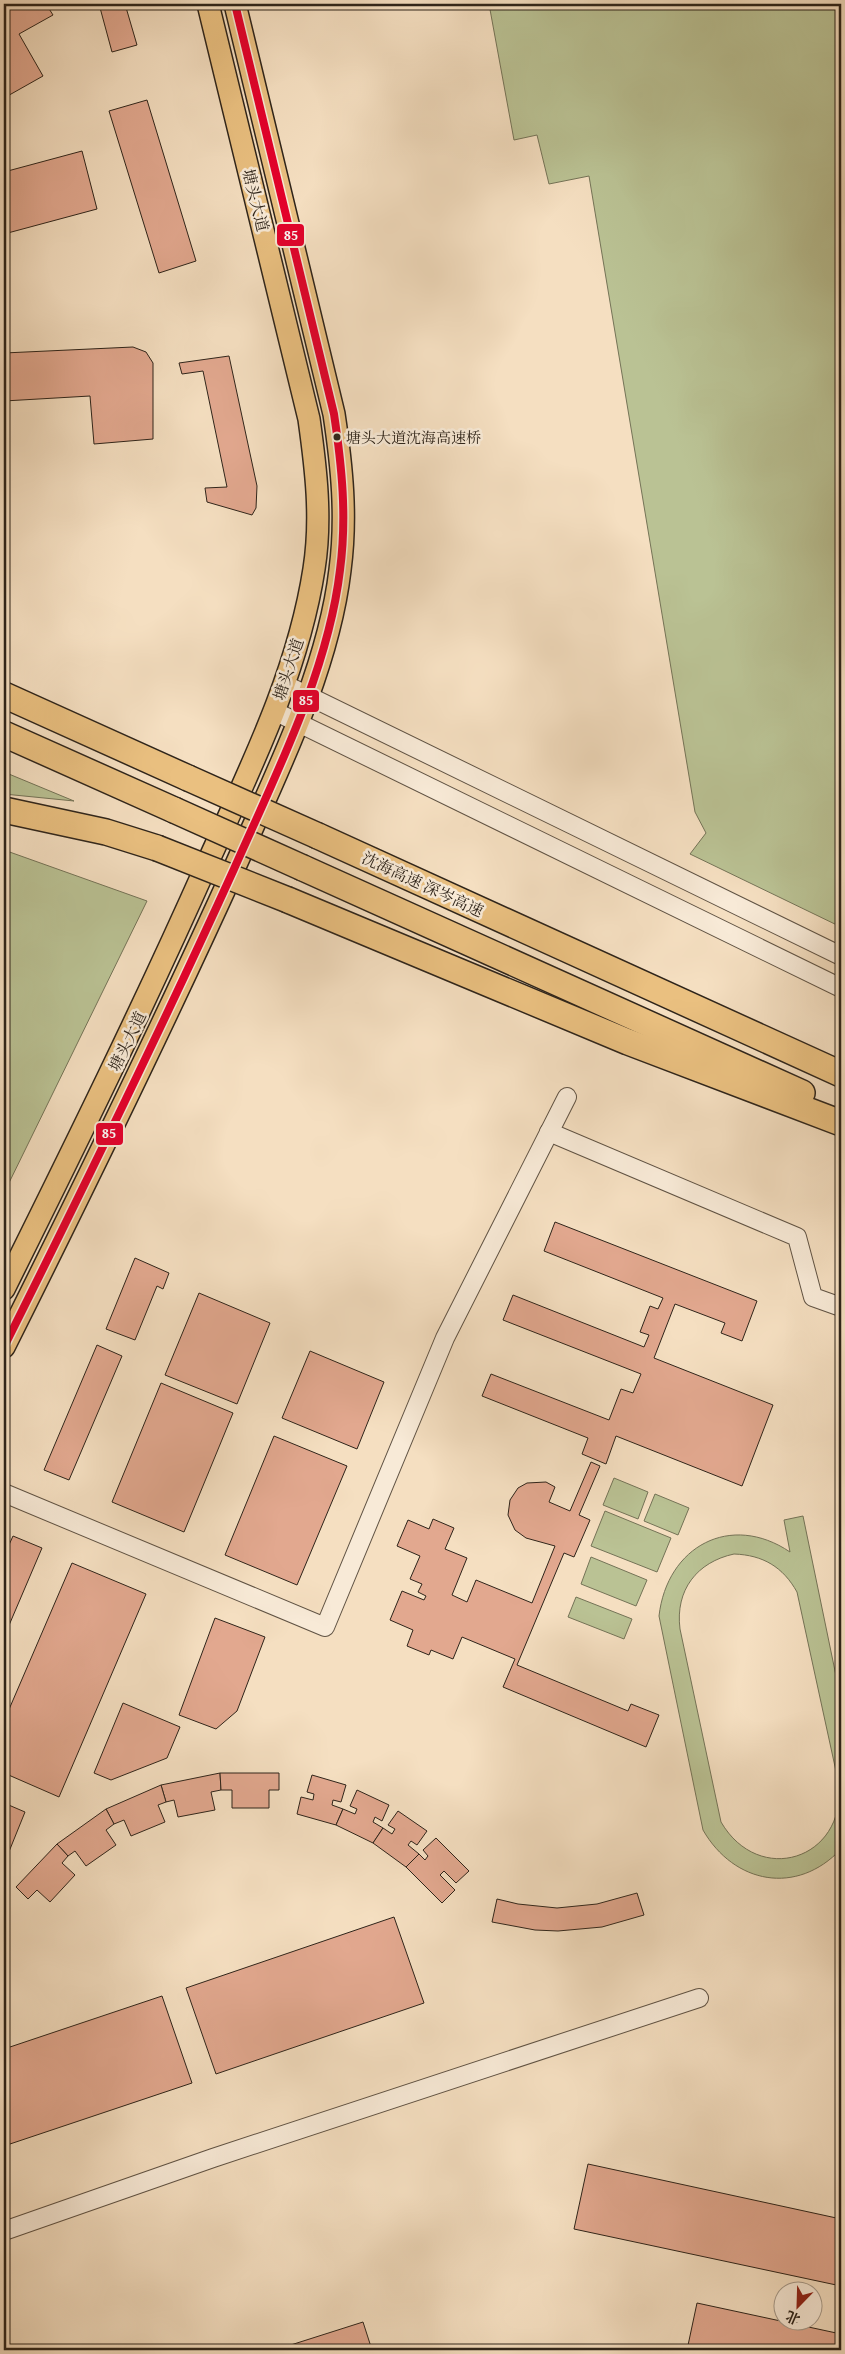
<svg xmlns="http://www.w3.org/2000/svg" width="845" height="2354" font-family="'Gentium Book Plus','Noto Serif SC',serif">
<style>
.green{fill:#bac294;stroke:#747357;fill-rule:evenodd}
.building{fill:#e2a88f;stroke:#2e241a}
.lines{fill:none;stroke-linecap:round;stroke-linejoin:round}
.minor-casing{stroke:#605344;stroke-width:20}
.major-casing{stroke:#2e241a;stroke-width:24}
.highway-casing{stroke:#2e241a;stroke-width:28}
.minor{stroke:#f8ead7;stroke-width:18}
.major{stroke:#eac080;stroke-width:21}
.highway{stroke:#eac080;stroke-width:25}
.highway-bridge-casing{stroke:#2e241a;stroke-width:28;stroke-linecap:butt}
.highway-bridge{stroke:#eac080;stroke-width:25}
.bus-1-casing{stroke:#f8ead7;stroke-width:11}
.bus-1{stroke:#e4002b;stroke-width:8}
.bus-dot{fill:#2e241a;stroke:#f8ead7;stroke-width:2}
.labels{text-anchor:middle;dominant-baseline:central;stroke-width:5;stroke-linejoin:round;paint-order:stroke}
.bus-label{font-size:15px;fill:#2e241a;stroke:#f8ead7;text-anchor:start}
.street-label{font-size:16px;fill:#2e241a;stroke:#f8ead7}
.line-badge{stroke:#f8ead7;stroke-width:2}
.badge-label{font-size:14px;text-anchor:middle;font-weight:bold;fill:#fff}
</style>
<rect width="100%" height="100%" fill="#f5dfc1"/>
<filter id="stains"><feTurbulence type="fractalNoise" baseFrequency=".004" numOctaves="4"/><feColorMatrix values="0 0 0 0 .2 0 0 0 0 .09 0 0 0 0 .02 0 0 0 .5 -.17"/></filter>
<radialGradient id="worn" r=".72"><stop offset=".6" stop-color="#630" stop-opacity="0"/><stop offset="1" stop-color="#630" stop-opacity=".3"/></radialGradient>
<g class="green">
<polygon points="489,4 841,4 841,927 690,854 706,833 695,812 589,176 549,184 537,135 514,140"/>
<polygon points="4,772 74,801 4,794"/>
<polygon points="4,850 147,901 4,1193"/>
<polygon points="614,1478 648,1492 638,1519 603,1505"/>
<polygon points="655,1494 689,1508 678,1535 644,1521"/>
<polygon points="605,1511 671,1538 657,1572 591,1546"/>
<path d="M803,1516L841,1700V1849C797,1896 734,1884 703,1830L659,1616C667,1546 731,1512 790,1552L784,1520ZM734,1554C763,1555 783,1567 797,1592L839,1785C845,1860 759,1887 721,1822L680,1629C675,1590 697,1562 734,1554Z"/>
<polygon points="591,1557 647,1580 636,1606 581,1584"/>
<polygon points="576,1597 632,1619 624,1639 568,1617"/>
</g>
<g class="building">
<polygon points="4,4 46,4 53,15 19,34 43,76 4,98"/>
<polygon points="99,4 125,4 137,45 112,52"/>
<polygon points="147,100 196,261 159,273 109,111"/>
<polygon points="82,151 97,209 4,234 4,172"/>
<polygon points="133,347 146,352 153,363 153,439 94,444 90,396 4,401 4,353"/>
<polygon points="229,356 257,486 256,508 252,515 207,502 205,488 227,487 203,371 182,374 179,363"/>
<polygon points="555,1222 757,1301 742,1341 721,1333 725,1323 675,1304 654,1358 773,1405 742,1486 616,1436 606,1464 582,1454 588,1438 482,1396 491,1374 609,1420 621,1389 633,1393 641,1374 503,1320 513,1295 644,1347 649,1335 640,1332 650,1306 658,1309 663,1298 544,1251"/>
<polygon points="135,1258 169,1273 163,1289 157,1286 135,1340 106,1329"/>
<polygon points="199,1293 270,1323 237,1404 165,1375"/>
<polygon points="97,1345 122,1356 69,1480 44,1470"/>
<polygon points="310,1351 384,1382 357,1449 282,1418"/>
<polygon points="161,1383 233,1413 184,1532 112,1502"/>
<polygon points="274,1436 347,1466 297,1585 225,1555"/>
<polygon points="591,1462 600,1466 579,1515 590,1520 574,1557 564,1553 517,1665 628,1711 631,1704 659,1715 646,1747 503,1687 515,1659 462,1637 453,1659 431,1650 429,1655 407,1646 413,1630 390,1620 402,1591 424,1600 426,1596 418,1592 422,1584 410,1579 420,1556 397,1546 408,1520 429,1529 433,1519 454,1528 445,1549 467,1558 452,1595 467,1602 476,1580 532,1603 555,1546 526,1538 515,1530 508,1515 510,1500 518,1488 527,1483 546,1482 555,1487 549,1502 570,1511"/>
<polygon points="13,1536 42,1548 4,1637 4,1556"/>
<polygon points="72,1563 146,1594 59,1797 4,1773 4,1721"/>
<polygon points="215,1618 265,1637 237,1711 216,1729 179,1715"/>
<polygon points="123,1703 180,1727 167,1758 111,1780 94,1773"/>
<polygon points="220,1773 221,1790 211,1792 215,1810 178,1817 174,1800 166,1802 161,1785"/>
<polygon points="220,1773 279,1773 279,1790 269,1790 269,1808 232,1808 232,1790 221,1790"/>
<polygon points="312,1775 346,1785 341,1802 333,1800 332,1805 343,1809 336,1825 297,1814 301,1797 313,1800 314,1794 307,1792"/>
<polygon points="161,1785 166,1802 158,1805 165,1822 131,1836 124,1820 114,1824 106,1809"/>
<polygon points="357,1790 389,1805 382,1821 375,1817 373,1822 383,1828 373,1843 336,1825 343,1809 355,1814 357,1809 350,1806"/>
<polygon points="4,1803 25,1812 4,1864"/>
<polygon points="106,1809 114,1824 106,1830 116,1845 86,1866 75,1851 68,1856 57,1844"/>
<polygon points="398,1811 427,1831 417,1845 411,1841 408,1845 419,1854 406,1867 373,1843 383,1828 392,1834 395,1829 388,1825"/>
<polygon points="436,1838 469,1871 456,1883 444,1871 440,1875 455,1890 442,1903 406,1867 419,1854 425,1860 428,1856 423,1850"/>
<polygon points="57,1844 68,1856 62,1863 75,1875 50,1902 37,1890 28,1899 16,1887"/>
<polygon points="637,1893 644,1915 602,1927 558,1931 535,1930 492,1922 497,1899 518,1904 557,1908 597,1904"/>
<polygon points="394,1917 424,2003 216,2074 186,1988"/>
<polygon points="162,1996 192,2083 4,2146 4,2049"/>
<polygon points="588,2164 841,2219 841,2286 574,2229"/>
<polygon points="697,2303 841,2334 841,2350 687,2350"/>
<polygon points="363,2322 372,2350 275,2350"/>
</g>
<g class="lines">
<defs>
<g id="minor">
<polyline points="284,684 841,956"/>
<polyline points="274,711 841,988"/>
<polyline points="549,1132 797,1237 813,1297 841,1307"/>
<polyline points="4,1493 325,1627 445,1338 567,1097"/>
<polyline points="4,2231 213,2158 699,1998"/>
</g>
<g id="major">
<path d="M4,1289C74,1148 143,1008 207,864C250,769 298,673 314,569C322,519 316,469 309,419L208,4"/>
<path d="M4,1347C83,1189 161,1030 234,869C275,776 328,672 340,570C347,517 342,467 334,414L235,4"/>
</g>
<g id="highway">
<polyline points="4,695 188,778"/>
<polyline points="4,734 174,810"/>
<polyline points="4,810 106,832 157,848"/>
<polyline points="318,836 841,1074"/>
<polyline points="303,868 802,1093"/>
<polyline points="288,900 628,1042 841,1123"/>
</g>
</defs>
<use href="#minor" class="minor-casing"/>
<use href="#major" class="major-casing"/>
<use href="#highway" class="highway-casing"/>
<use href="#minor" class="minor"/>
<use href="#major" class="major"/>
<use href="#highway" class="highway"/>
<defs>
<g id="highway-bridge">
<polyline points="188,778 318,836"/>
<polyline points="174,810 303,868"/>
<polyline points="157,848 288,900"/>
</g>
</defs>
<use href="#highway-bridge" class="highway-bridge-casing"/>
<use href="#highway-bridge" class="highway-bridge"/>
<defs>
<path id="bus-1" d="M4,1347C83,1189 161,1030 234,869C275,776 328,672 340,570C347,517 342,467 334,414L235,4"/>
</defs>
<use href="#bus-1" class="bus-1-casing"/>
<use href="#bus-1" class="bus-1"/>
</g>
<circle class="bus-dot" cx="337" cy="437" r="4.5"/>
<g class="labels">
<g class="bus-label">
<text x="346" y="437">塘头大道沈海高速桥</text>
</g>
<g class="street-label">
<text transform="translate(256 200) rotate(76)">塘头大道</text>
<text transform="translate(288 669) rotate(-72)">塘头大道</text>
<text transform="translate(423 884) rotate(25)">沈海高速 深岑高速</text>
<text transform="translate(127 1041) rotate(-64)">塘头大道</text>
</g>
</g>
<g class="line-badge">
<rect x="276" y="223" width="29" height="24" rx="5" fill="#e4002b"/>
<rect x="292" y="689" width="28" height="24" rx="5" fill="#e4002b"/>
<rect x="95" y="1122" width="29" height="24" rx="5" fill="#e4002b"/>
</g>
<g class="badge-label">
<text x="291" y="240">85</text>
<text x="306" y="705">85</text>
<text x="109" y="1138">85</text>
</g>
<rect width="845" height="2354" fill="none" stroke="#f5dfc1" stroke-width="20"/>
<rect x="5" y="5" width="835" height="2344" fill="none" stroke="#2e241a" stroke-width="2.5"/>
<rect x="10" y="10" width="825" height="2334" fill="none" stroke="#2e241a"/>
<g transform="translate(798 2306) rotate(203)"><circle r="24" fill="#f8ead7" stroke="#a79b8b"/>
<path d="M0-4L9 19L0 12L-9 19Z" fill="#8f2418"/>
<text y="-8" font-size="14" font-weight="bold" text-anchor="middle" fill="#2e241a">北</text>
</g>
<rect width="100%" height="100%" filter="url(#stains)"/>
<rect width="100%" height="100%" fill="url(#worn)"/>
</svg>
